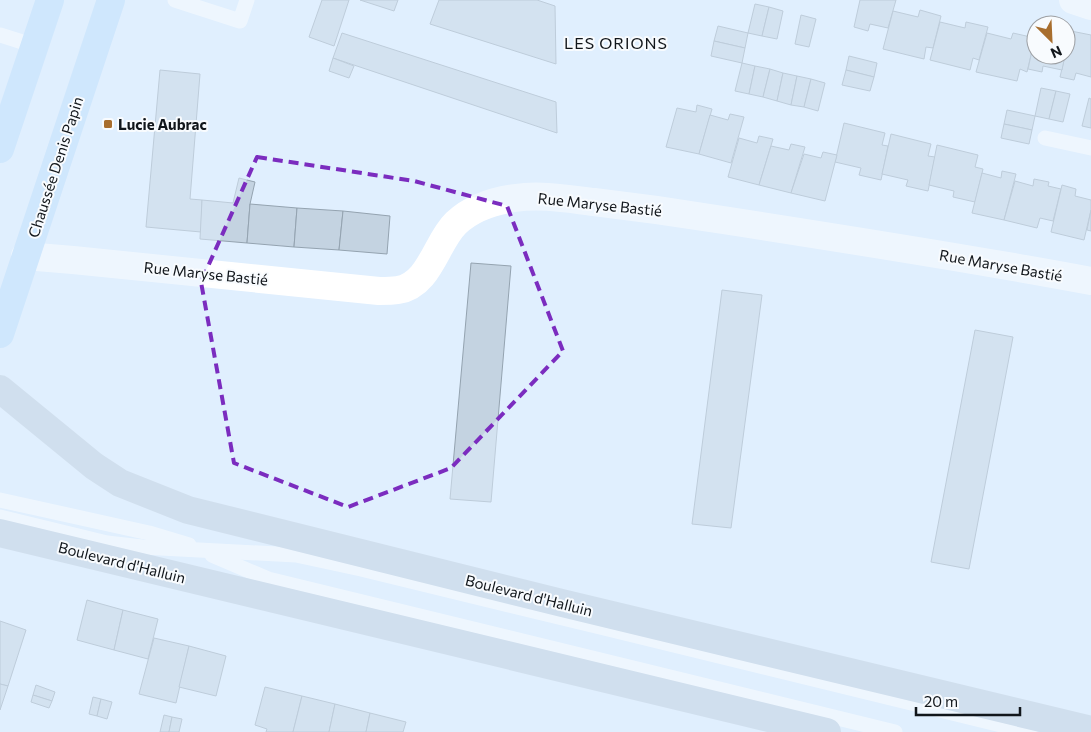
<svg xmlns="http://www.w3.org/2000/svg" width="1091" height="732" font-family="Commissioner,sans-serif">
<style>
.building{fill:#c4d3e1;stroke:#94a3b0}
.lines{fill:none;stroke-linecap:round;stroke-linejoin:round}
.lane{stroke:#fff;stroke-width:15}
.street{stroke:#fff;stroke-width:28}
.secondary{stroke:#bdccdb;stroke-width:28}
.primary{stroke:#baddfc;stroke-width:28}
.marked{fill:none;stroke:#7b2cbf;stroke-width:4;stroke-dasharray:10 6;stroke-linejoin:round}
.poi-dot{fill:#a86e2e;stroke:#f8fbfe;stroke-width:2}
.labels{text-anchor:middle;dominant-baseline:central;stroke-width:4;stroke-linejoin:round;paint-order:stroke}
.poi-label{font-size:15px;font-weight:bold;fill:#11161b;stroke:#f8fbfe;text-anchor:start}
.street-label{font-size:15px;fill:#11161b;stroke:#f8fbfe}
.neighbourhood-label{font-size:16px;letter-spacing:1px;fill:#11161b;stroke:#f8fbfe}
</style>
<rect width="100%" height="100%" fill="#e0effe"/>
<g class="building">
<polygon points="322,0 349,0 334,46 309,37"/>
<polygon points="360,0 398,0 394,11"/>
<polygon points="439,0 537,0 555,6 556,64 430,24"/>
<polygon points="860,0 896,0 888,28 870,24 868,31 854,27"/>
<polygon points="755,4 769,7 762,36 748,33"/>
<polygon points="769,7 783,11 777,39 762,36"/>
<polygon points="920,10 941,16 933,48 926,47 924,59 883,49 893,11 918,17"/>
<polygon points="801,15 816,19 809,47 795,44"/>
<polygon points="940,22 965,28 966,22 988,27 979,60 973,58 970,70 930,60"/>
<polygon points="718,26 748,33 745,48 714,41"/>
<polygon points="1066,30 1071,31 1066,52"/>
<polygon points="1071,31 1091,35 1091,77 1076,73 1074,80 1060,77"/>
<polygon points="342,33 556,102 557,133 333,58"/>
<polygon points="987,33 1011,39 1013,33 1035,38 1027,72 1020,69 1017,81 976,72"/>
<polygon points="1036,33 1036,55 1065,55 1062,70 1043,66 1042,72 1028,69"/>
<polygon points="714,41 745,48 742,63 711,56"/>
<polygon points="849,56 877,63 874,77 846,70"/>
<polygon points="333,58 354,66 349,78 329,71"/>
<polygon points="742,63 755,66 749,94 735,91"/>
<polygon points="755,66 770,69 763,97 749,94"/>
<polygon points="770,69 783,73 777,101 763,97"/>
<polygon points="160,70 200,74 190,199 202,200 201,232 146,227"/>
<polygon points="846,70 874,77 870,91 842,85"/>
<polygon points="783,73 797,76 791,105 777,101"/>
<polygon points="797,76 811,79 804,107 791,105"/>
<polygon points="811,79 825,83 818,111 804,107"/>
<polygon points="1041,88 1056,91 1049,119 1035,116"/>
<polygon points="1056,91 1070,94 1063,122 1049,119"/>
<polygon points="1089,98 1091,99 1091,128 1082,126"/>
<polygon points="697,105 712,109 699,154 666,147 677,108 696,112"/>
<polygon points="1007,110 1035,116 1032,130 1004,124"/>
<polygon points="730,114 744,117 731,163 699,154 710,115 728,120"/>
<polygon points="844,123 885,133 882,145 888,146 881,180 859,175 861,168 835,162"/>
<polygon points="1004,124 1032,130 1029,144 1001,138"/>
<polygon points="891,134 931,144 928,156 935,157 928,191 906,186 908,180 882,174"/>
<polygon points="759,136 773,139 759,185 728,177 739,138 757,143"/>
<polygon points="791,144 805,147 791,193 759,185 771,146 789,150"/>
<polygon points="937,145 978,155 975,167 983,169 975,202 953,197 954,191 929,185"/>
<polygon points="823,152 837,155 825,201 791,193 804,154 821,158"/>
<polygon points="1002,171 1016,174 1004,220 972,213 982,173 1001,178"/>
<polygon points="239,178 255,182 250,204 247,243 200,239 202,200 233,203"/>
<polygon points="1034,179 1049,182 1048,186 1061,189 1053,221 1040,218 1037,228 1004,220 1015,181 1033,186"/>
<polygon points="1062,185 1076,189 1075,196 1091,200 1091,210 1084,240 1051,232"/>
<polygon points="250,204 297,208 294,247 247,243"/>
<polygon points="297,208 343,211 339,250 294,247"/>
<polygon points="1091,210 1091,231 1087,230"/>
<polygon points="343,211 390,216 387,254 339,250"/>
<polygon points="471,263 511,266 491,502 450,499"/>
<polygon points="722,290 762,295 731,528 692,524"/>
<polygon points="975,330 1013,337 969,569 931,562"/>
<polygon points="87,600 123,610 114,650 77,640"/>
<polygon points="123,610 158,619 148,659 114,650"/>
<polygon points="0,621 26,630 8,686 0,684"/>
<polygon points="154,638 189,646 176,703 139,694"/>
<polygon points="189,646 226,656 216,696 179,687"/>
<polygon points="0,684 8,686 0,710"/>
<polygon points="36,685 55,692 52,701 33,695"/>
<polygon points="265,687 302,696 293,732 266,732 267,729 255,725"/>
<polygon points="33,695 52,701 49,708 31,702"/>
<polygon points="302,696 335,704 329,732 293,732"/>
<polygon points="93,697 101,699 97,716 89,714"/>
<polygon points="101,699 112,702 107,719 97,716"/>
<polygon points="335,704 370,713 366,732 329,732"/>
<polygon points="370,713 406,722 403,732 366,732"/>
<polygon points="164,715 172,717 169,732 160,732"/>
<polygon points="172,717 182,719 179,732 169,732"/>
</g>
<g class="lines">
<g class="lane">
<polyline points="175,0 240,21 247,0"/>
<polyline points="0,35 35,46"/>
<polyline points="1045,138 1091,148"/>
<polyline points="0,500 149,533 189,545"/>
<polyline points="0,517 107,543 142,547 296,555 361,569 600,627 1030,732"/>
<polyline points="212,555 268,579 895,732"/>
</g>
<g class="street">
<polyline points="1073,0 1091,6"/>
<path d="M25,256L73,260L379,291C385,291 392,291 398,290C430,285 436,242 456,223C472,208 493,201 515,198C541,194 568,199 594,202C637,207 680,213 723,220C846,239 969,258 1091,281"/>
</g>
<g class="secondary">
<polyline points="0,389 94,466 120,483 188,510 562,603 1091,730"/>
<polyline points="0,533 827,732"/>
</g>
<g class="primary">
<polyline points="0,149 50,0"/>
<polyline points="0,334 111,0"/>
</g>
</g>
<path d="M0 0H1091V732H0ZM257,157L414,181L507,206L563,351L451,468L348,507L234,463L201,282Z" fill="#e0effe" fill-opacity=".55" fill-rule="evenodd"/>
<path class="marked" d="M257,157L414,181L507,206L563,351L451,468L348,507L234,463L201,282Z"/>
<rect class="poi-dot" x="103" y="119" width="10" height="10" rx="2.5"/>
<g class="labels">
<g class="poi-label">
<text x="118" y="124">Lucie Aubrac</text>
</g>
<g class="street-label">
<text transform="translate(55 167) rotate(-72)">Chaussée Denis Papin</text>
<text transform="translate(600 204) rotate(6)">Rue Maryse Bastié</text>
<text transform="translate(1001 265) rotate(10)">Rue Maryse Bastié</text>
<text transform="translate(206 273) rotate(6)">Rue Maryse Bastié</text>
<text transform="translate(122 562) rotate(14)">Boulevard d'Halluin</text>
<text transform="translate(529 595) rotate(14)">Boulevard d'Halluin</text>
</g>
<g class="neighbourhood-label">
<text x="616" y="42">LES ORIONS</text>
</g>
</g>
<g transform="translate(1051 40) rotate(156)"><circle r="24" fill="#f8fbfe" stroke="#9c9fa3"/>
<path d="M0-4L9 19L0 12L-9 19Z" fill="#a86e2e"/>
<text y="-8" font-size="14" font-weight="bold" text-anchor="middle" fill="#11161b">N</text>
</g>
<path d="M916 707v8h104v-8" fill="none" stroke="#11161b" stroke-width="2.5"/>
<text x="924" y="707" font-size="15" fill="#11161b" stroke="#f8fbfe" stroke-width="4" paint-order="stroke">20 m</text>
</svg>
